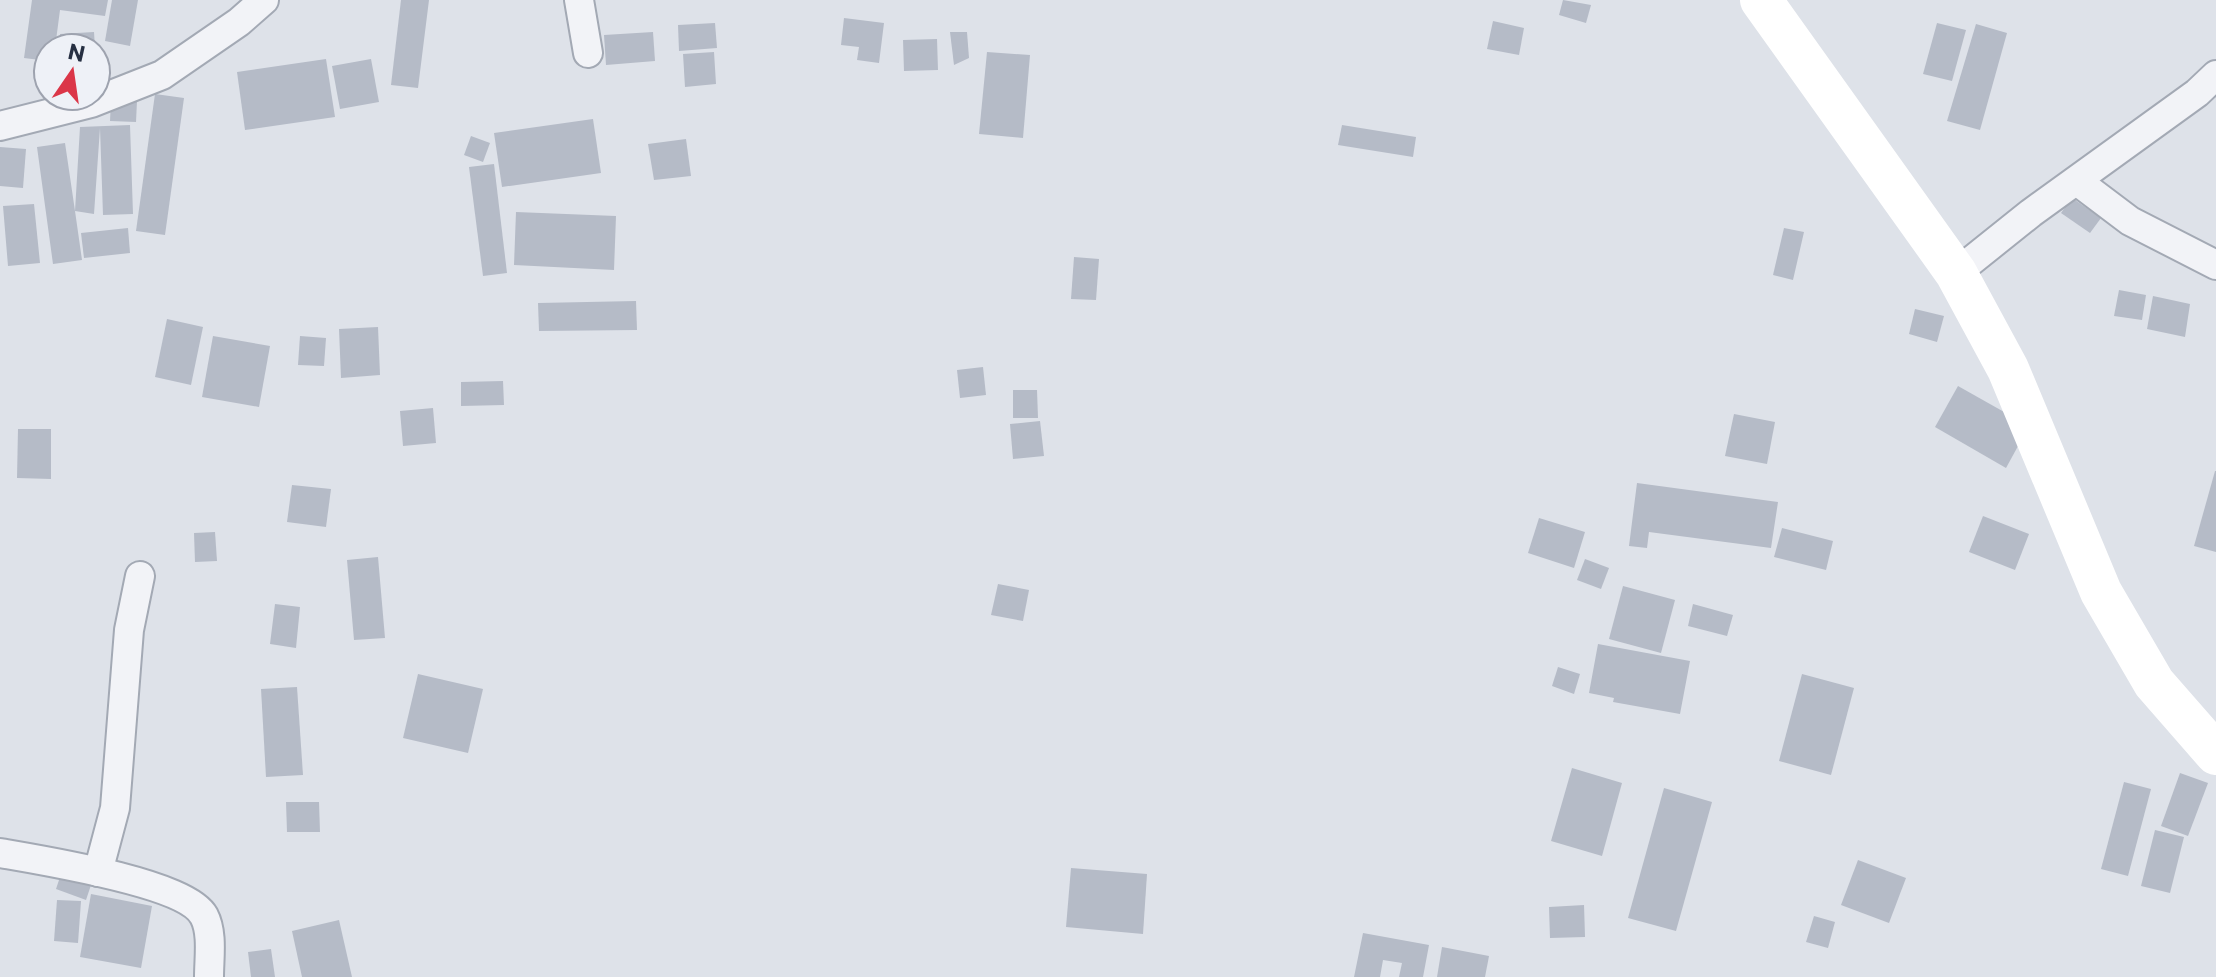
<svg xmlns="http://www.w3.org/2000/svg" width="2216" height="977" font-family="Commissioner,sans-serif">
<style>
.building{fill:#b5bbc7}
.lines{fill:none;stroke-linecap:round;stroke-linejoin:round}
.street-casing{stroke:#a3a9b4;stroke-width:32}
.street{stroke:#f2f3f7;stroke-width:28}
.secondary{stroke:#fff;stroke-width:42}
</style>
<rect width="100%" height="100%" fill="#dee2e9"/>
<g class="building">
<polygon points="32,0 108,0 105,16 60,10 55,48 48,48 48,61 24,58"/>
<polygon points="112,0 138,0 130,46 105,41"/>
<polygon points="401,0 429,0 418,88 391,85"/>
<polygon points="1563,0 1591,5 1586,23 1559,15"/>
<polygon points="844,18 884,23 879,63 857,60 859,47 841,45"/>
<polygon points="1493,21 1524,28 1519,55 1487,49"/>
<polygon points="715,23 717,48 679,51 678,25"/>
<polygon points="1937,23 1966,30 1952,81 1923,74"/>
<polygon points="1976,24 2007,33 1980,130 1947,121"/>
<polygon points="94,32 95,48 60,48 60,34"/>
<polygon points="653,32 655,61 606,65 604,35"/>
<polygon points="950,32 967,32 969,58 954,65"/>
<polygon points="937,39 938,70 904,71 903,40"/>
<polygon points="714,52 716,84 685,87 683,54"/>
<polygon points="987,52 1030,55 1023,138 979,134"/>
<polygon points="326,59 335,117 245,130 237,72"/>
<polygon points="371,59 379,102 340,109 332,66"/>
<polygon points="155,94 184,98 165,235 136,231"/>
<polygon points="111,100 137,101 136,122 110,121"/>
<polygon points="593,119 601,173 502,187 494,133"/>
<polygon points="130,125 133,214 103,215 100,128 94,214 75,211 82,260 53,264 37,147 65,143 75,211 80,127"/>
<polygon points="1342,125 1416,137 1413,157 1338,145"/>
<polygon points="471,136 490,143 483,162 464,155"/>
<polygon points="686,139 691,176 654,180 648,144"/>
<polygon points="0,147 26,149 23,188 0,186"/>
<polygon points="494,164 507,273 483,276 469,167"/>
<polygon points="2072,198 2101,218 2090,233 2061,213"/>
<polygon points="34,204 40,263 8,266 3,206"/>
<polygon points="516,212 616,216 614,270 514,265"/>
<polygon points="128,228 130,253 84,258 81,233"/>
<polygon points="1784,228 1804,232 1793,280 1773,275"/>
<polygon points="1074,257 1099,259 1096,300 1071,299"/>
<polygon points="2119,290 2146,295 2142,320 2114,316"/>
<polygon points="2153,296 2190,304 2185,337 2147,329"/>
<polygon points="636,301 637,330 539,331 538,303"/>
<polygon points="1915,309 1944,316 1937,342 1909,334"/>
<polygon points="167,319 203,327 191,385 155,377"/>
<polygon points="378,327 380,375 341,378 339,329"/>
<polygon points="213,336 270,346 259,407 202,397"/>
<polygon points="300,336 326,338 324,366 298,365"/>
<polygon points="983,367 986,395 960,398 957,370"/>
<polygon points="503,381 504,405 461,406 461,382"/>
<polygon points="1958,386 2029,426 2006,468 1935,427"/>
<polygon points="1013,390 1037,390 1038,418 1013,418"/>
<polygon points="433,408 436,443 403,446 400,411"/>
<polygon points="1734,414 1775,422 1767,464 1725,456"/>
<polygon points="1040,421 1044,456 1013,459 1010,424"/>
<polygon points="18,429 51,429 51,479 17,478"/>
<polygon points="2215,471 2216,471 2216,552 2194,546"/>
<polygon points="1637,483 1778,502 1771,548 1649,532 1647,548 1629,546"/>
<polygon points="292,485 331,489 326,527 287,522"/>
<polygon points="1983,516 2029,534 2015,570 1969,552"/>
<polygon points="1539,518 1585,532 1574,568 1528,553"/>
<polygon points="1782,528 1833,541 1826,570 1774,557"/>
<polygon points="215,532 217,561 195,562 194,533"/>
<polygon points="378,557 385,638 354,640 347,560"/>
<polygon points="1585,559 1609,568 1601,589 1577,580"/>
<polygon points="998,584 1029,590 1023,621 991,615"/>
<polygon points="1623,586 1675,600 1661,653 1609,639"/>
<polygon points="275,604 300,607 296,648 270,644"/>
<polygon points="1693,604 1733,615 1727,636 1688,626"/>
<polygon points="1598,644 1690,661 1680,714 1613,702 1614,698 1589,693"/>
<polygon points="1558,667 1580,674 1574,694 1552,686"/>
<polygon points="418,674 483,689 468,753 403,738"/>
<polygon points="1802,674 1854,688 1831,775 1779,761"/>
<polygon points="297,687 303,775 266,777 261,689"/>
<polygon points="1572,768 1622,783 1602,856 1551,841"/>
<polygon points="2180,773 2208,783 2188,836 2161,826"/>
<polygon points="2124,782 2151,789 2128,876 2101,869"/>
<polygon points="1664,788 1712,802 1676,931 1628,918"/>
<polygon points="286,802 319,802 320,832 287,832"/>
<polygon points="2155,830 2184,837 2170,893 2141,886"/>
<polygon points="1858,860 1906,878 1889,923 1841,905"/>
<polygon points="1071,868 1147,874 1143,934 1066,927"/>
<polygon points="61,874 91,885 86,900 56,889"/>
<polygon points="91,894 152,906 141,968 80,957"/>
<polygon points="57,900 81,901 78,943 54,941"/>
<polygon points="1584,905 1585,937 1550,938 1549,907"/>
<polygon points="1814,916 1835,922 1828,948 1806,942"/>
<polygon points="339,920 352,977 302,977 292,931"/>
<polygon points="1363,933 1429,945 1423,977 1399,977 1402,963 1383,960 1380,977 1354,977"/>
<polygon points="1442,947 1489,956 1485,977 1437,977"/>
<polygon points="271,949 275,977 251,977 248,952"/>
</g>
<g class="lines">
<defs>
<g id="street">
<polyline points="579,0 588,53"/>
<polyline points="0,126 91,103 162,75 239,22 264,0"/>
<polyline points="2077,181 2130,221 2216,265"/>
<polyline points="1956,273 2031,213 2197,93 2216,75"/>
<path d="M0,853C40,860 186,883 204,916C213,933 209,958 209,977"/>
<polyline points="98,872 115,808 129,630 140,576"/>
</g>
</defs>
<use href="#street" class="street-casing"/>
<use href="#street" class="street"/>
<polyline class="secondary" points="1761,0 1956,273 2008,369 2101,592 2154,683 2216,754"/>
</g>
<g transform="translate(72 72) rotate(13)"><circle r="38" fill="#eef1f7" stroke="#9ea3af" stroke-width="2"/>
<path d="M0-6L14 30L0 20L-14 30Z" fill="#db3648"/>
<text y="-12" font-size="22" font-weight="bold" text-anchor="middle" fill="#262f42">N</text>
</g>
</svg>
